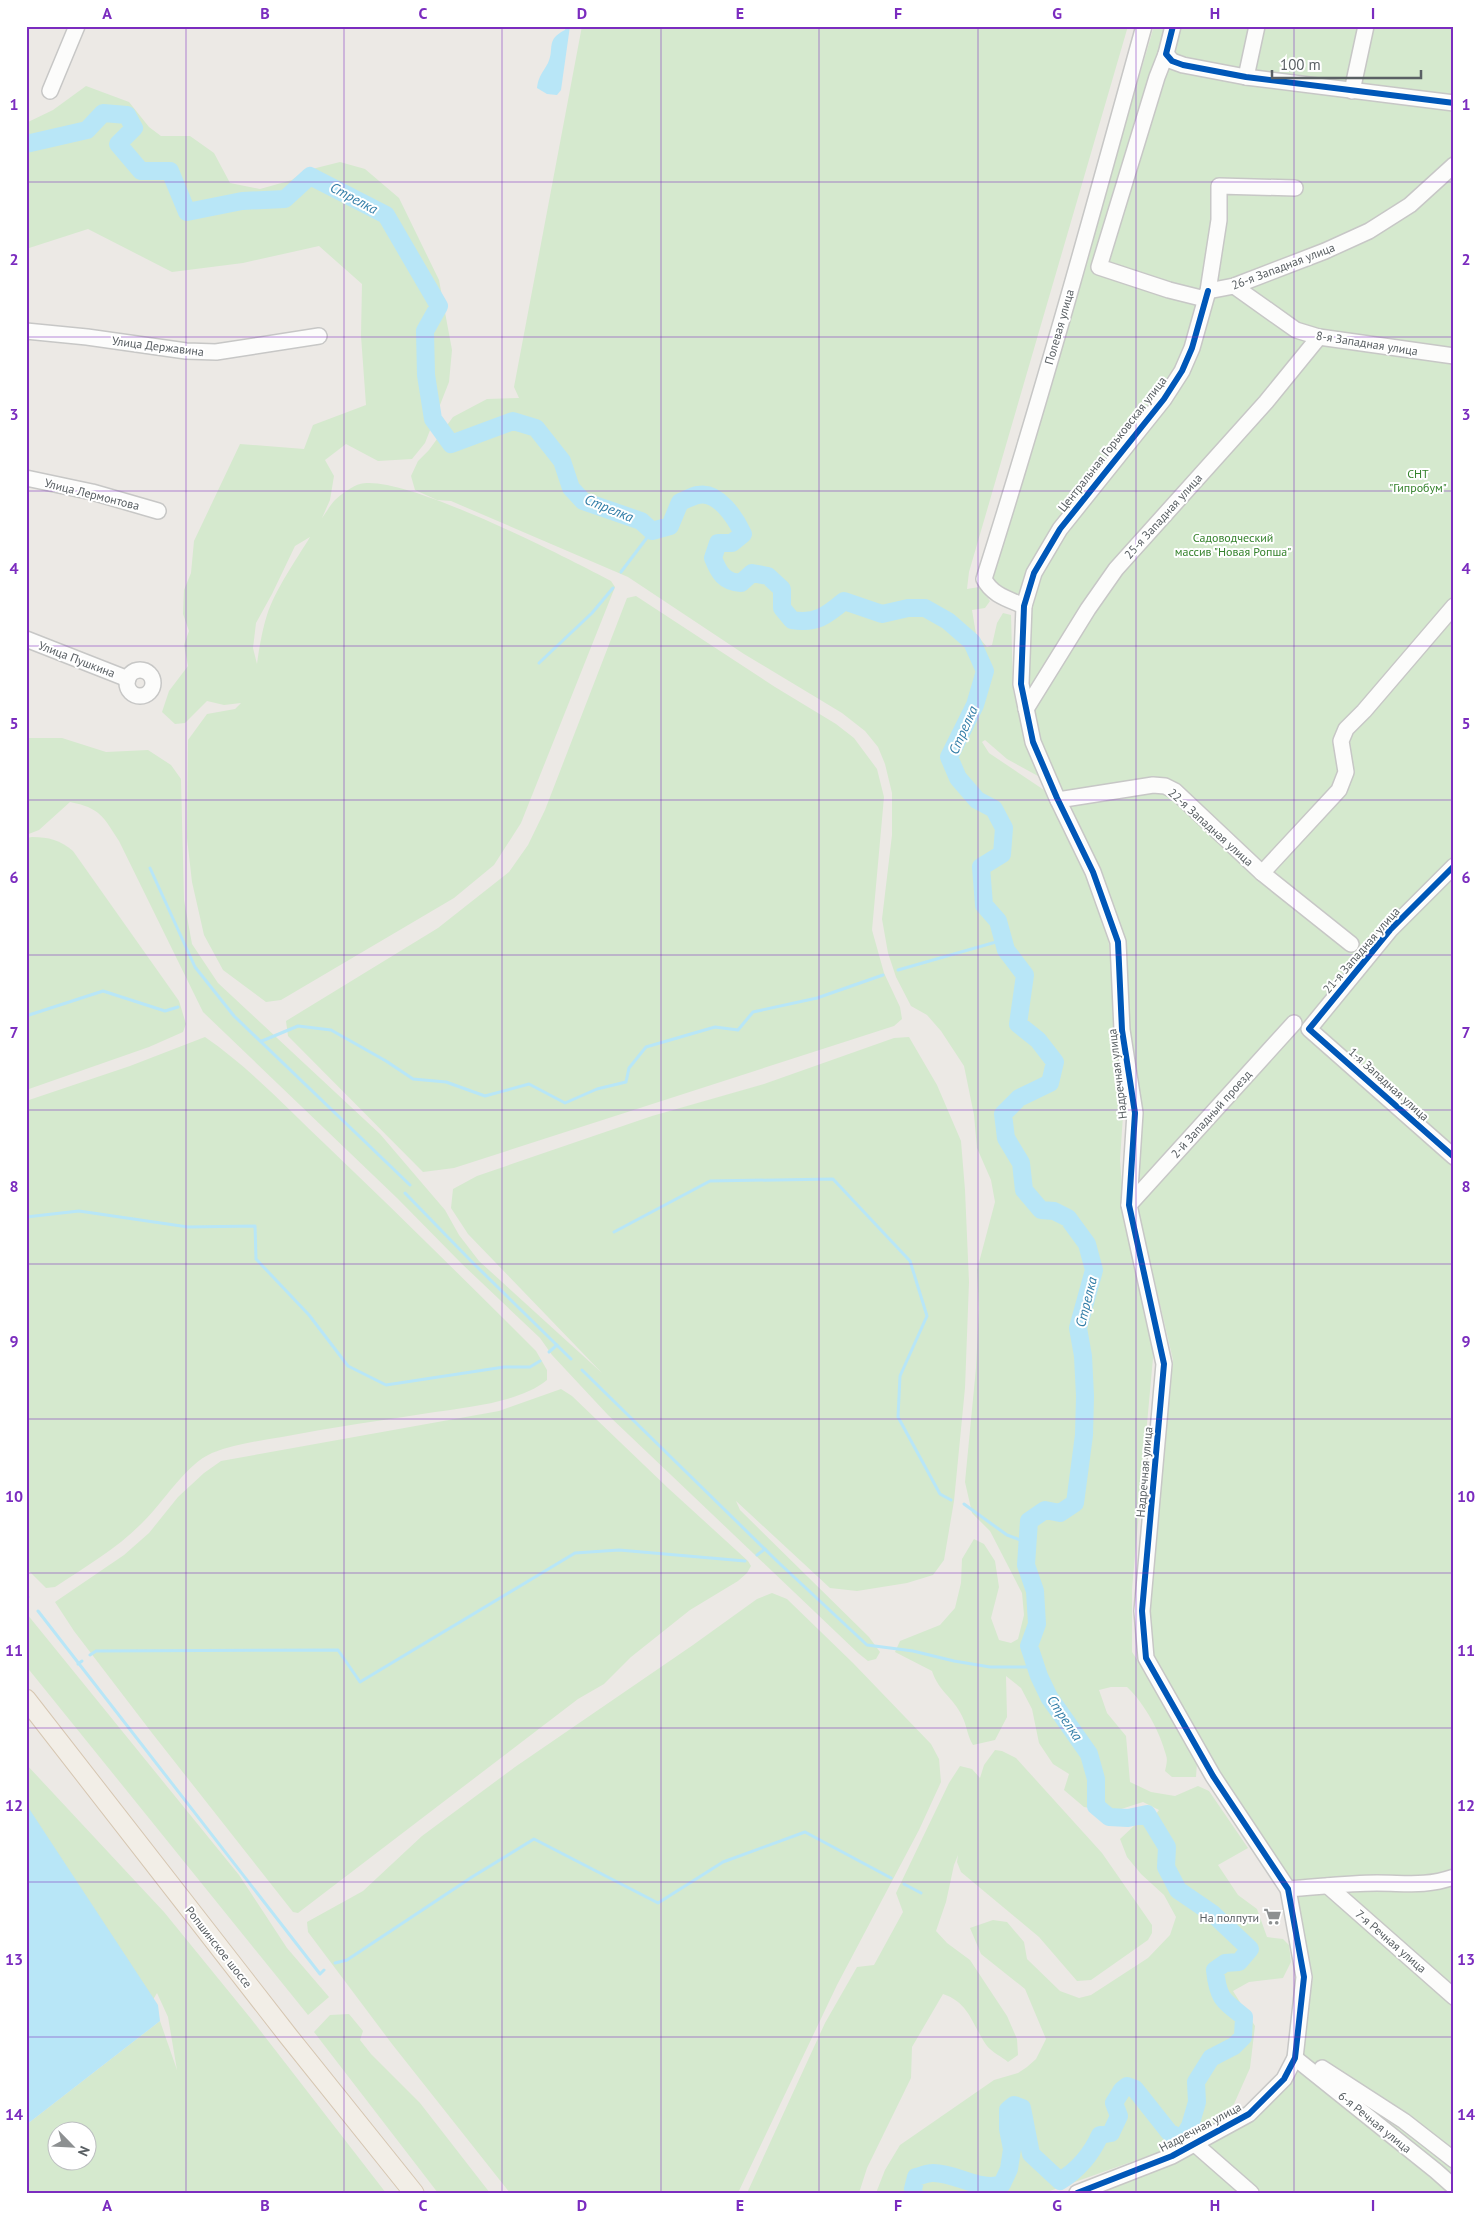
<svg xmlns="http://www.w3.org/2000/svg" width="1480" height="2219" font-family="'PT Sans',sans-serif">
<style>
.green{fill:#d5e9ce;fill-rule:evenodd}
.water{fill:#b8e6f7}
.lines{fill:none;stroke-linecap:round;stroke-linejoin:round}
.stream{stroke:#b8e6f7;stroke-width:3}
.river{stroke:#b8e6f7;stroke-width:18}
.minor-casing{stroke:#c7c7c6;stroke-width:18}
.major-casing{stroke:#d6c6b1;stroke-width:21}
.minor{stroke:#fcfcfb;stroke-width:15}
.major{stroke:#f2eee7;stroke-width:19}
.cycleway-casing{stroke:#fff;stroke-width:9}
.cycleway{stroke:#0057b8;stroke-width:6}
.grid{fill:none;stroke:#7b2cbf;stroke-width:1;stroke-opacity:0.55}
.labels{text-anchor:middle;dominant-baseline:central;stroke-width:4;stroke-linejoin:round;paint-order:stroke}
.street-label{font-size:12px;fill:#5a6064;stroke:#fff}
.park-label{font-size:12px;fill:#35822c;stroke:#fff}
.poi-label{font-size:12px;fill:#5a6064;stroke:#fff;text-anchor:end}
.water-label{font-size:14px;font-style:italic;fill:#317da7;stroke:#fff}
.neatline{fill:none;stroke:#7b2cbf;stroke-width:2}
.grid-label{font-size:16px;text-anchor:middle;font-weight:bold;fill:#7b2cbf}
</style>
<rect width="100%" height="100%" fill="#ece9e5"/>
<g class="green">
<path d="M582,26H1128L969,572L967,589L979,587L990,601L985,608L972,610L976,634L987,647L992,645L997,623L1003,613L1011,615L1013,689L1027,748L1038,776L1007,759L985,740L982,742L989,753L1044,790L1087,874L1108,935L1124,1101L1120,1160L1123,1201L1152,1330L1153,1358L1132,1589V1652L1164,1700L1197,1763L1196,1777H1172L1165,1771C1166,1766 1168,1760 1166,1755C1160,1732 1145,1704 1127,1687H1111L1099,1690L1107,1713L1126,1736L1130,1782L1151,1792L1175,1796L1198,1786L1209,1791L1248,1848L1218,1865L1238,1895L1257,1909L1267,1937L1283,1939L1289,1945L1291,1962L1283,1978L1249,1982L1233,1991L1255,2026L1250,2068L1234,2104L1209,2128L1176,2146L1044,2193H876L885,2170L900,2145L994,2080L1018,2073L1027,2067L1036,2059L1046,2039L1025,1989L981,1954L970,1928L993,1920L1007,1922L1024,1942L1027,1959L1060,1991L1079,1998L1091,1995L1148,1958L1170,1935L1176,1917L1164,1895L1141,1874L1127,1857L1120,1839L1136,1824L1149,1823L1159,1810L1143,1802L1112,1812L1084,1807L1064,1790L1069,1774L1053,1764L1039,1743L1032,1709L1021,1688L1006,1676L1007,1717L995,1740L973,1745C967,1735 967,1726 962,1716C953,1697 939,1692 932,1671L895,1652L900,1641L940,1625L955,1608L961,1583L962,1559L974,1539L984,1544L995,1561L999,1587L991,1618L999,1640L1011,1643L1018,1639L1024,1615L1022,1593L990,1531L972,1513L965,1482L976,1368L979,1308L977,1270L995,1202L991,1180L977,1148L974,1115L964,1066L941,1031L927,1015L911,1006L896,977L888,953L882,919L892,835V793L885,764L878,747L865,731L842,713L744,654L628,577L451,501L437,500L415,490L411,476L418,461L429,450L453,417L487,399L519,398L514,387Z"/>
<polygon points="1154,26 1454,26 1454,2193 1100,2193 1176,2163 1253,2120 1302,2060 1313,1977 1299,1919 1293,1882 1218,1769 1153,1656 1150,1608 1173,1360 1136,1201 1126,939 1099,870 1056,782 1040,740 1027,683 1023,614 992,581"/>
<path d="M86,86L129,102L149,127L161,136H190L214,153L230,183L260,189L292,180L304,171L340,162L365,169L399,198L439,280L452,350L449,382L425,443L412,459L378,461L346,444L325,460L334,476L330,500L322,518C326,513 330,505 335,500C340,495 354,485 360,484C403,473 567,558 611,581L615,587L521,823L494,865L454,898L281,1000L266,1002L223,970L204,935L192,882L187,838L188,740L207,714L235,709L241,703L224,705L207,701L185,723L175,724L162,712L169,691L188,666L184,645L189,631L183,614L184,590L191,573L194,541L240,444L304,449L313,425L366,405L361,336L362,284L319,246L243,263L172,272L88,229L26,249V123L53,110ZM310,537C296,560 275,590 267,615C262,631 259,649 257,664L253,648L256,623L272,594L295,546Z"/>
<polygon points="636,596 775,687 836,724 854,738 877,769 884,797 872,930 884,973 900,1007 902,1019 894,1026 454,1168 423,1172 288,1036 286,1021 438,928 509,872 528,845 545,810 627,598"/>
<path d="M26,738H62L106,752L148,750L171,765L181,779L184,900L192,944L218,983L380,1134L445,1210L459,1235L479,1261L602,1373L468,1234L451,1208L453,1189L477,1176L652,1116L764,1084L894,1038L909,1037L937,1085L961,1141L965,1190L969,1282L965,1388L954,1501L944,1560L933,1575L907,1583L857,1591L830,1588L736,1501L740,1510L869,1637L880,1652L876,1659L868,1661L858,1653L608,1415L552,1355L540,1338L462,1264L397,1198L203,1012L119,841C103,816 100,808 70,802L39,830L26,835Z"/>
<path d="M32,837C49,837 60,840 73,851L179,1001L186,1024L183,1032L149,1047L26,1090V838Z"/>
<path d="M205,1037C250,1068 287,1108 327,1146C397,1213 467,1282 536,1351L547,1370V1380C521,1402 468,1407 435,1412C384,1420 333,1427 282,1437C258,1441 235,1444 212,1453C186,1464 163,1503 143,1522C118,1548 85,1567 55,1587L46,1588L26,1568V1101L130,1066Z"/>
<polygon points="561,1389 572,1396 668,1488 748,1561 751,1566 747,1573 738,1581 690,1610 631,1657 604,1684 578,1699 298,1913 293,1912 152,1733 74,1631 55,1602 124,1555 149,1533 178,1497 204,1473 221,1461 499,1411"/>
<polygon points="772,1593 787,1599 853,1663 931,1744 939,1759 941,1782 919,1830 837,1985 738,2193 510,2193 392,2044 308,1932 307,1922 363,1891 422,1836 515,1767 693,1645 757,1599"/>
<polygon points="27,1614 239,1875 287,1948 329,1997 308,2015 26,1666"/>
<path d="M995,1750L1002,1751L1016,1758L1102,1853L1152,1925V1933L1148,1940L1091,1980L1077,1981L1039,1937L961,1872L957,1862L958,1855L954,1865L946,1902L936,1931L947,1943L970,1960L1007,2016L1017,2039L1018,2055L1008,2062C1002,2057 992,2052 987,2046C972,2025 970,2003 943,1994L912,2047L911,2078L867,2168L859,2193H747L825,2023L857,1967L874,1965L903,1912L896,1893L949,1783L960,1766L972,1769L980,1778L984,1765Z"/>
<path d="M26,1764L164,1912L252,2020L386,2193H26V2125L160,2021L177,2070L168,2017L157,1993L148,2008L26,2100ZM58,2132H88V2162H58Z"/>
<polygon points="349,2014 363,2031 360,2040 371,2054 420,2103 490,2193 438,2193 314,2032 330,2015"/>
</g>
<g class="water">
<path d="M566,26H570L561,90L557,95L547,94L537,88C538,77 543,72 548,63C555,48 545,40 565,30Z"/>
<polygon points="26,1804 158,2005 160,2021 26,2125"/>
</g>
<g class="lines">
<g class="stream">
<polyline points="621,572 652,531"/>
<polyline points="539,663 592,613 613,588"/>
<polyline points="150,868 195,967 234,1016 410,1185"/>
<polyline points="898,970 1003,940"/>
<polyline points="26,1016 103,991 165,1011 178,1007"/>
<polyline points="262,1041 298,1026 331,1030 386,1061 413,1079 446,1082 485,1096 529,1084 565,1103 597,1089 626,1082 629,1068 646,1047 715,1027 738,1030 753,1012 817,998 883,975"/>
<polyline points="405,1193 470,1260 571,1359"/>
<polyline points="26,1217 79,1211 188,1227 255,1226 256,1259 309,1315 348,1366 386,1385 504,1367 530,1367 540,1361"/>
<polyline points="614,1232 710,1181 833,1179 910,1261 927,1316 900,1376 898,1417 940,1494 951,1500"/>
<polyline points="549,1352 557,1345"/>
<polyline points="582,1370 778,1562 867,1645 913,1651 954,1661 990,1667 1036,1667"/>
<polyline points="964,1504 1007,1535 1026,1542"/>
<polyline points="757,1555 765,1549"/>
<polyline points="26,1595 28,1597"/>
<polyline points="38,1611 320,1974 324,1970"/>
<polyline points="90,1655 96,1651 338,1650 360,1682 575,1553 619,1550 745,1561"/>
<polyline points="78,1664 82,1661"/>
<polyline points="904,1884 921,1893"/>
<polyline points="335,1963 347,1960 472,1877 534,1839 658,1903 723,1862 805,1832 891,1878"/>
</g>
<path class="river" d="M26,144L87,130L103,113L127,115L134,128L118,144L141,171H170L187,212L242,201L285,199L310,176L386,215L439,306L425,331L426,375L433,419L451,444L513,421L536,428L562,461L571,488L583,501L641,521L652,531L670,526L680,502C686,500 692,496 698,495C718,490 736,519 743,534L732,543H718L713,558C719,573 724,582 741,583L752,573L768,576L782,589V608L792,620C816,624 826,616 844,601L882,614L908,608H925L948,621L972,642L985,671L975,705L949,757L958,778L977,800L994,809L1004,828L1002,854L981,867L984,905L998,921L1006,950L1025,975L1018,1024L1038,1040L1055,1062L1050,1083L1019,1098L1003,1114L1006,1138L1021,1163L1024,1190L1041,1210L1054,1211L1068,1218L1087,1244L1094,1270L1078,1328L1083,1356L1085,1396L1084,1435L1075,1503L1060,1513L1045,1510L1029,1521L1026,1565L1035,1591L1037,1624L1029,1646L1039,1676L1049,1697L1089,1754L1096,1779V1806L1109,1817L1128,1818L1147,1814L1167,1847L1166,1867L1178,1890L1213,1914L1250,1949L1239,1962L1225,1963L1215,1970C1218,1998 1222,2000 1244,2017L1243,2037L1234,2046L1211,2058L1196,2082L1197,2102L1190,2126L1184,2136H1176L1169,2132L1135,2089L1127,2086L1122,2090L1114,2103L1119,2116L1111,2133L1100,2135C1091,2155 1078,2170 1060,2181L1031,2154L1022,2108L1014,2105L1008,2110V2129L1012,2149L1009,2169L1002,2184C980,2192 955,2172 932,2173C927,2173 921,2176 916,2177L913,2189L914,2193"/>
<defs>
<g id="minor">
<polyline points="1173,26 1166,54 1172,61 1183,65 1246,77 1454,103"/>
<polyline points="1166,54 1157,77 1099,267 1169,290 1205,299"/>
<polyline points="1246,77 1257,26"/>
<polyline points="50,91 77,26"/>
<polyline points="1352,91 1366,26"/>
<polyline points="1295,188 1219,186 1219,220 1208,291 1234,286 1325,251 1369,231 1410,205 1454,165"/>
<polyline points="1234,286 1296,330 1319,337 1454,356"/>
<polyline points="26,331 87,337 186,351 216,352 319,336"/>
<polyline points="26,478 92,492 158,511"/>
<path d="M1024,606C1008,599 992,595 984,579C1042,396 1093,211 1144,26"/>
<polyline points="26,639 128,679"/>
<circle cx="140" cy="683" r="13"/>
<polyline points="1026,709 1088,609 1116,569 1266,402 1319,337"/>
<polyline points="1058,800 1153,785 1165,786 1175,791 1262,873 1339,790 1346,772 1341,741 1346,729 1364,711 1454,606"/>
<polyline points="1454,866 1390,930 1309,1029 1454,1157"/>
<polyline points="1262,873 1351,944"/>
<polyline points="1129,1205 1294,1023"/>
<polyline points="1328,1886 1454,1997"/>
<path d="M1288,1889C1318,1887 1348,1883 1377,1883C1407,1883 1424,1887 1454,1877"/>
<polyline points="1295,2058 1436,2171 1454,2187"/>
<polyline points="1322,2068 1404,2121 1454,2160"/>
<polyline points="1195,2144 1251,2193"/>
<polyline points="1077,2193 1172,2156 1249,2114 1284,2079 1295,2058 1304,1977 1288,1889 1213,1776 1146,1658 1142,1611 1164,1364 1129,1205 1135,1113 1122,1030 1118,942 1093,872 1057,798 1033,742 1021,684 1024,606 1034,573 1060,529 1164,399 1182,371 1192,348 1208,291"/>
</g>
<polyline id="major" points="26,1699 289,2037 414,2193"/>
</defs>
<use href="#minor" class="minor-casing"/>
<use href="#major" class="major-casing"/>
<use href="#minor" class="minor"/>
<use href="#major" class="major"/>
<defs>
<g id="cycleway">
<polyline points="1173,26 1166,54 1172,61 1183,65 1246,77 1454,103"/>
<polyline points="1454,866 1390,930 1309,1029 1454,1157"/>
<polyline points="1077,2193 1172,2156 1249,2114 1284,2079 1295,2058 1304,1977 1288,1889 1213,1776 1146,1658 1142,1611 1164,1364 1129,1205 1135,1113 1122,1030 1118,942 1093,872 1057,798 1033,742 1021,684 1024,606 1034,573 1060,529 1164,399 1182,371 1192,348 1208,291"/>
</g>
</defs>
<use href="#cycleway" class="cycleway-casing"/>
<use href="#cycleway" class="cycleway"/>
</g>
<path class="grid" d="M186,26V2193M344,26V2193M502,26V2193M661,26V2193M819,26V2193M978,26V2193M1136,26V2193M1294,26V2193M26,182H1454M26,337H1454M26,491H1454M26,646H1454M26,800H1454M26,955H1454M26,1110H1454M26,1264H1454M26,1419H1454M26,1573H1454M26,1728H1454M26,1882H1454M26,2037H1454"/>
<defs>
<symbol id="supermarket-bare" viewBox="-9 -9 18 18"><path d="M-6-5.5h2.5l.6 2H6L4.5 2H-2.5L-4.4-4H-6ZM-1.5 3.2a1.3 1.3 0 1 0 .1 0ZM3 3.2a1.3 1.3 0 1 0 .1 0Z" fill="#8d9091" stroke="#fff" stroke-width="2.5" paint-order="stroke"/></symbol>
</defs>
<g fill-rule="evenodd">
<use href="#supermarket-bare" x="1260" y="1904" width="25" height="25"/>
</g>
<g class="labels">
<g class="street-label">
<text transform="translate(1283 266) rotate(-21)">26-я Западная улица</text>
<text transform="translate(1059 327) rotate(-74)">Полевая улица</text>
<text transform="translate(1367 343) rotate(9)">8-я Западная улица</text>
<text transform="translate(158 346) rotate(7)">Улица Державина</text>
<text transform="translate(1112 444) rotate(-52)">Центральная Горьковская улица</text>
<text transform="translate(92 494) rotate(14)">Улица Лермонтова</text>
<text transform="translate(1163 516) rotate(-48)">25-я Западная улица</text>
<text transform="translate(77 659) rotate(21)">Улица Пушкина</text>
<text transform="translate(1211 827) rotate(42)">22-я Западная улица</text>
<text transform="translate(1361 950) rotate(-49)">21-я Западная улица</text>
<text transform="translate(1117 1074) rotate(-97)">Надречная улица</text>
<text transform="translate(1389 1084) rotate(42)">1-я Западная улица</text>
<text transform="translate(1211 1114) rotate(-48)">2-й Западный проезд</text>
<text transform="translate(1144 1472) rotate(-85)">Надречная улица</text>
<text transform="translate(1391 1941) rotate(41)">7-я Речная улица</text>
<text transform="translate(219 1947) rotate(52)">Ропшинское шоссе</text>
<text transform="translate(1375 2122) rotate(39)">6-я Речная улица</text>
<text transform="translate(1200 2127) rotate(-28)">Надречная улица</text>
</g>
<g class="park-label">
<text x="1418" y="473">СНТ<tspan x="1418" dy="14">"Гипробум"</tspan></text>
<text x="1233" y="537">Садоводческий<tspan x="1233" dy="14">массив "Новая Ропша"</tspan></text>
</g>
<g class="poi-label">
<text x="1259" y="1917">На полпути</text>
</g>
<g class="water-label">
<text transform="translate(354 198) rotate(28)">Стрелка</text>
<text transform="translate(609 508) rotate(22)">Стрелка</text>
<text transform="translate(963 730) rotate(-66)">Стрелка</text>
<text transform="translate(1086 1302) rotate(-76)">Стрелка</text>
<text transform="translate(1065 1718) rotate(56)">Стрелка</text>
</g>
</g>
<rect width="1480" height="2219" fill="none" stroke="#ffffff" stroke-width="55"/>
<g transform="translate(72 2146) rotate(114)"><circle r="24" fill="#ffffff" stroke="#bdbfc1"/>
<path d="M0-4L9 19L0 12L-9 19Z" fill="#8d9091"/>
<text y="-8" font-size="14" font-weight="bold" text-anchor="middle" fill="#5a6064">N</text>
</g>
<path d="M1272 70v8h149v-8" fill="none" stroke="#5a6064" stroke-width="2.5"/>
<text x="1280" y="70" font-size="15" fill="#5a6064" stroke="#ffffff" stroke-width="4" paint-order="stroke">100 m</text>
<rect x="28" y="28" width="1424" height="2164" class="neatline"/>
<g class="grid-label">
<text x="107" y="19">A</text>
<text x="265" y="19">B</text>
<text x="423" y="19">C</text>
<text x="582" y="19">D</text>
<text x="740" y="19">E</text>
<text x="898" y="19">F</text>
<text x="1057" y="19">G</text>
<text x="1215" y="19">H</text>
<text x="1373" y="19">I</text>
<text x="14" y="110">1</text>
<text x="1466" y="110">1</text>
<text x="14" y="265">2</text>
<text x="1466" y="265">2</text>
<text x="14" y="420">3</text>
<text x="1466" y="420">3</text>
<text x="14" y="574">4</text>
<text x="1466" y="574">4</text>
<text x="14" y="729">5</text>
<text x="1466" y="729">5</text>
<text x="14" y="883">6</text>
<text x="1466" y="883">6</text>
<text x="14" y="1038">7</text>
<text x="1466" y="1038">7</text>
<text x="14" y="1192">8</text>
<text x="1466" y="1192">8</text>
<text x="14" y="1347">9</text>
<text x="1466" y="1347">9</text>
<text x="14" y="1502">10</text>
<text x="1466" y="1502">10</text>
<text x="14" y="1656">11</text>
<text x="1466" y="1656">11</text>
<text x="14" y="1811">12</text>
<text x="1466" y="1811">12</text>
<text x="14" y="1965">13</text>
<text x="1466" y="1965">13</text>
<text x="14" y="2120">14</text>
<text x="1466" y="2120">14</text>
<text x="107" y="2211">A</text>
<text x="265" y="2211">B</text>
<text x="423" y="2211">C</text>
<text x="582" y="2211">D</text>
<text x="740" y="2211">E</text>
<text x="898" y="2211">F</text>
<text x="1057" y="2211">G</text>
<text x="1215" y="2211">H</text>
<text x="1373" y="2211">I</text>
</g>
</svg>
